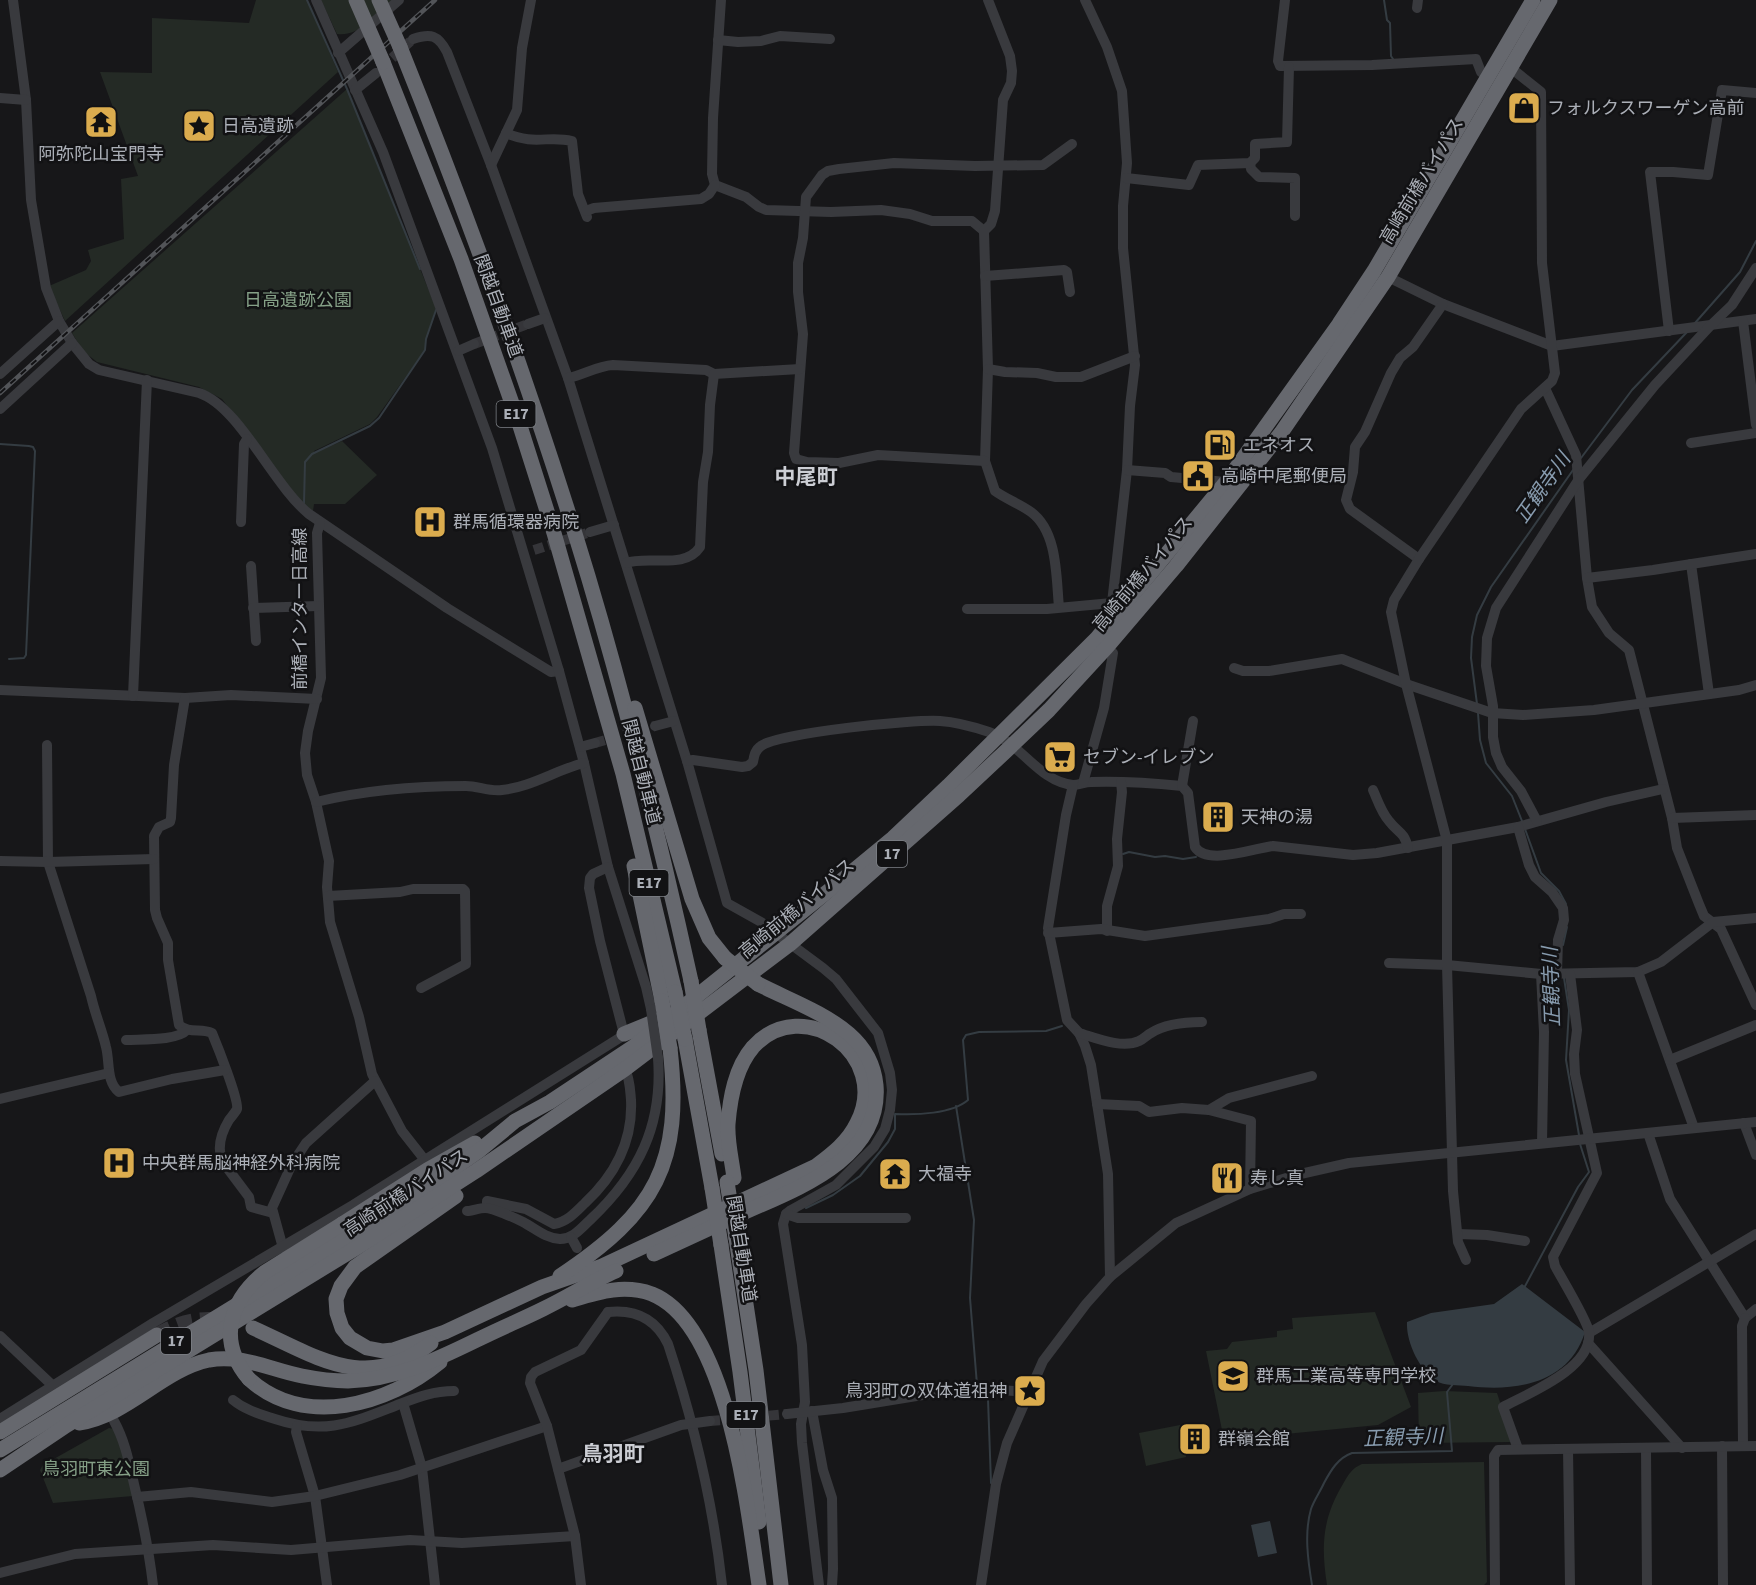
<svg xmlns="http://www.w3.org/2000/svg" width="1756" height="1585" font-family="'Source Sans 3','Noto Sans JP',sans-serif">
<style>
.green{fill:#242a25}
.water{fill:#343c42}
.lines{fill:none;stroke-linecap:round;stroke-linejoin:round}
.stream{stroke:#343c42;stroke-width:2}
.minor-tunnel{stroke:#353539;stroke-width:10;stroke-dasharray:10 5;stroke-linecap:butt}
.highway-tunnel{stroke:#353539;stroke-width:15;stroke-dasharray:15 8;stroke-linecap:butt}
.minor{stroke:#393a3e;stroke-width:10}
.highway{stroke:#66686e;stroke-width:15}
.rail-casing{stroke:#525458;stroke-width:4.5}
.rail{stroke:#121214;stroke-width:2;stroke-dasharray:7;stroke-linecap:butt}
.minor-bridge{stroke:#393a3e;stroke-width:10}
.highway-bridge{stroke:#66686e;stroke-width:15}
.labels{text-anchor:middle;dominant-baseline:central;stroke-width:5;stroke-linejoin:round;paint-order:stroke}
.shield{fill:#121214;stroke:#7d8086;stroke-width:1.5}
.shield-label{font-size:16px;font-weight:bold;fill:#abafb7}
.poi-label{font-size:18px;fill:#abafb7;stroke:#121214;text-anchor:start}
.street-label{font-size:18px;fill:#abafb7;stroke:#121214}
.park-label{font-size:18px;fill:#85a087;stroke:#121214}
.water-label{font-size:20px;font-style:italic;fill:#879bae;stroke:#121214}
.quarter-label{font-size:21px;font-weight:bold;fill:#ccced4;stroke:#121214}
</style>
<rect width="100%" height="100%" fill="#171719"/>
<g class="green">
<polygon points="256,0 307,0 338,72 65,321 49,286 86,270 91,261 88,250 124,239 121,179 138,176 100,72 152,73 152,18 249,23"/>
<path d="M321,0H394C377,14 360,37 337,34Z"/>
<polygon points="347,89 436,308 426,339 425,350 377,417 370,424 314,451 315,453 342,441 377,475 345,504 314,504 313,511 300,502 222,399 199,387 97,362 83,351 72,333"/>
<polygon points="1375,1312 1411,1407 1378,1425 1224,1440 1206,1351 1227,1349 1232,1342 1277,1337 1277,1331 1293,1329 1292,1318"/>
<polygon points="1444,1391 1497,1393 1513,1442 1419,1443 1418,1393"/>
<polygon points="1180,1425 1186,1457 1146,1466 1139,1433"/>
<polygon points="109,1428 114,1429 120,1441 133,1496 53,1503 40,1470 43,1465"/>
<path d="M1484,1462L1487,1582L1484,1585H1327C1321,1546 1322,1519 1343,1484C1348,1475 1352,1468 1362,1464Z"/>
</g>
<g class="water">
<path d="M1522,1284L1585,1332C1569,1384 1515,1392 1468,1386C1459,1385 1444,1386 1436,1381C1419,1369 1406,1342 1407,1322L1431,1313L1494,1304Z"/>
<polygon points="1270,1521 1277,1553 1258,1557 1251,1525"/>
</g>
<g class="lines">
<g class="stream">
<polyline points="307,0 347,89 420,269"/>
<polyline points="1384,0 1387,20 1390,23 1391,56 1393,59"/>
<polyline points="1695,323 1740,272 1756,241"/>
<polyline points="0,444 29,446 33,447 35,451 26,655 24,658 9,659"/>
<polyline points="1581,458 1632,390 1687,332"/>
<polyline points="304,503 305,462 312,454 370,426 379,418 425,350 426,339 436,310"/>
<polyline points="1477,704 1471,658 1472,637 1477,615 1491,587 1573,470"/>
<polyline points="1478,713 1480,740 1486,763 1512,796 1522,821"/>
<polyline points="1525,829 1541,873 1559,891 1566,904"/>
<polyline points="1123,854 1129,852 1155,857 1165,856 1183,859 1196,857"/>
<polyline points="1563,945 1567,927"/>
<polyline points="1564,978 1569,1010 1566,1060 1579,1135"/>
<polyline points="956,1106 974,1220 970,1298 977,1385"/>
<path d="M806,1208L833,1195L860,1176L888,1142L895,1129V1114C916,1115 952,1114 968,1100L963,1040L966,1035L979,1032L1046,1031L1062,1026"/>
<polyline points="1524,1288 1578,1187 1589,1172 1580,1144"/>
<polyline points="981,1393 988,1399 991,1483"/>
<path d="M1312,1585C1308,1561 1304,1533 1311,1509C1314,1500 1320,1492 1324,1483C1331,1470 1338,1458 1352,1453L1452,1451L1447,1392L1453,1384"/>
</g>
<g class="minor-tunnel">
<polyline points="381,68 413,39"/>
<polyline points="474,344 528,324"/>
<polyline points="534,550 590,532"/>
<polyline points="595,743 655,726"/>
<polyline points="754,1417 787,1414"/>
<polyline points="710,1421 736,1419"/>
</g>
<path class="highway-tunnel" d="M157,1335C176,1324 194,1318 217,1320"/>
<g class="minor">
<path d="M13,0L26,100L31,200L46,288L59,321L72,343L89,364L99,370L199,393C239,406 273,485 309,514L447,608L551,672L559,671"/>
<polyline points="316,0 383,152 492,448 559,671 584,763 608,867 646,987 651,1009"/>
<polyline points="721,0 713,118 712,174 715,185 746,197 759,207 766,210 831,212 881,210 910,214 932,221 972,221 984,231"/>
<path d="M988,0L1010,56L1012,71L1011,83L1003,100L995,211L991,224L984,231L988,369L985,461L995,491C1006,499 1020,504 1031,512C1058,532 1056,577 1059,607"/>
<polyline points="1085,0 1107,47 1122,91 1127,163 1123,206 1123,248 1135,365 1130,406 1127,470 1112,603"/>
<polyline points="1285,0 1278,61 1280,66 1372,65 1476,59 1481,72 1489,77"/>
<polyline points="1417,8 1418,0"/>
<path d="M413,39C431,33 438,35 447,52L491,165L568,378L687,761L727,903L761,922L823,968L836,979L878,1033L890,1073L892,1090L890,1110L885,1129L874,1147L836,1185L791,1210L786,1214L783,1224L802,1345L805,1402L801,1424L802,1443L819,1585"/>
<polyline points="718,40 738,42 761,41 780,36 830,39"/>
<polyline points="338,53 399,0"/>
<polyline points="355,90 376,73"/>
<polyline points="0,98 26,100"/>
<path d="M506,133C535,146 548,135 572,141L578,194L587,217"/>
<polyline points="1250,163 1251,169 1259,177 1295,178 1295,216"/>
<polyline points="491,165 517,110 522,48 531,0"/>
<polyline points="1126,178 1189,185 1198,165 1250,163 1255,158 1255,144 1287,142 1289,67"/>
<polyline points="586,211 594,208 701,199 709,194 715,185"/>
<polyline points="985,276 1064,270 1067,272 1070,292"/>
<polyline points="1388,277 1443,304 1552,346 1756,319"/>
<polyline points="1743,321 1756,425"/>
<polyline points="528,324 545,318"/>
<polyline points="1669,331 1650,172 1673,172 1708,175 1722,90 1756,93"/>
<polyline points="458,351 474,344"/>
<polyline points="988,369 1005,372 1037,373 1056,377 1081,377 1135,356"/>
<polyline points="0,374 59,321"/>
<path d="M568,378C583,375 597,366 613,365L706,370L714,374"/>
<polyline points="1545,388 1576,455 1587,578 1592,607 1609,633 1629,650 1672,818 1677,848 1699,904 1704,916 1721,929 1756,1005"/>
<polyline points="0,409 72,343"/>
<polyline points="1691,443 1756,433"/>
<polyline points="985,461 878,455 839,463 807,462 796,459 794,453 803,334 798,292 798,263 803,238 806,197 822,175 828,171 839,169 894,163 975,166 1043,165 1072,144"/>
<polyline points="1127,470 1165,473 1171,477 1226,482"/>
<polyline points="241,522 244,444 247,439"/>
<polyline points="320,523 317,533 321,678 308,731 305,753 307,775 316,802 329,861 327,887 330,922 359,1017 372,1074 402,1131 424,1159"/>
<polyline points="590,532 614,525"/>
<polyline points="1419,559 1350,509 1346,500 1353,472 1355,447 1365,432 1391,373 1400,358 1413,347 1443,304"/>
<path d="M626,563C648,555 685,570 700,547L703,482L708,452L710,405L714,374L800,369"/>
<polyline points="1691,564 1709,694"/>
<polyline points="251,566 256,641"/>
<polyline points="1587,578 1653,570 1756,554"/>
<polyline points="253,608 318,606"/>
<polyline points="967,609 1047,609 1112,603 1115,607"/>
<polyline points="1234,668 1243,671 1269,671 1342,659 1406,684 1492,713 1523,715 1594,710 1739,690 1756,685"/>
<polyline points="0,690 185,698 231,695 317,699"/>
<polyline points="133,696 147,380"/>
<path d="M185,698L174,765L171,818L170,822L159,827L154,836L155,910L157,918L168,943V960L179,1025C189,1034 201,1028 212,1033C217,1045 239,1100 237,1109C235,1113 231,1117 229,1120C221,1133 217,1147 222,1161L249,1197L251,1207L273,1213"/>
<polyline points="655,726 674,721"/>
<path d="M47,745L48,862L91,996C95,1014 102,1030 106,1047C110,1062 106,1082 119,1092L172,1079L225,1070"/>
<polyline points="580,747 595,743"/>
<path d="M687,761L693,760L742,767L748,766L753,762C754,756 755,750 761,746C777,733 915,719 940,721C956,722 974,727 989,732C1020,742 1039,782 1073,785C1079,785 1085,782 1091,782C1122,781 1152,783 1182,786L1188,793L1195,847C1207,866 1255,848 1273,846L1353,855L1377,853L1518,827L1606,802L1663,789"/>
<polyline points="1083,783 1104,708 1113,653 1107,647"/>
<polyline points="1073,785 1066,815 1048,928 1067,1020 1079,1033 1085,1046 1091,1065 1108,1174 1110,1277"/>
<polyline points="1182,786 1193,721"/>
<path d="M1373,790C1378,801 1381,812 1389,821C1398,833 1404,831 1408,848"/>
<path d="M316,802C365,790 415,786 466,786C478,786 490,792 502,790C531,787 556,770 584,763"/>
<polyline points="1672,818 1756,815"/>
<polyline points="1537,821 1521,791 1502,767 1496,753 1493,737 1493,706 1486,666 1487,638 1496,608 1579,479 1655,385 1710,326 1732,305 1756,268"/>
<polyline points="1518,827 1529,865 1535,877 1552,892 1563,908 1564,920 1558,940 1557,973"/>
<polyline points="0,861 48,862 154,859"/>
<polyline points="328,896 400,892 413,889 463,889 465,891 466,964 421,988"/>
<polyline points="1107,931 1107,906 1118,866 1117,839 1122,792 1121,782"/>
<polyline points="1048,933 1101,929 1145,936 1269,919 1284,914 1301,914"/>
<polyline points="1389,963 1447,965 1541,974 1638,972 1661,962 1713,922 1756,918"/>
<polyline points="1638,972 1694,1128"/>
<polyline points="1541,974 1544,1032 1542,1143"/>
<path d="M1079,1033C1096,1038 1122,1049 1139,1041C1144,1039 1147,1035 1151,1033C1165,1024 1186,1022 1202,1022"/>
<path d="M126,1040C142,1039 177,1041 187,1030"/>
<polyline points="1670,1060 1756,1025"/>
<polyline points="0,1099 109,1073"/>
<polyline points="1097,1104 1139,1106 1149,1112 1182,1108 1209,1110 1251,1121 1250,1189"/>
<polyline points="1209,1110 1229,1098 1312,1076"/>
<polyline points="1744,1123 1756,1155"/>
<polyline points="1648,1133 1670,1199 1745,1318 1756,1309"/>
<path d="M487,1208V1201L526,1209L554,1224C567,1222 576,1212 585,1203C614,1176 633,1142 631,1100C630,1089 630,1079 625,1069"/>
<path d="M467,1211C472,1211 479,1208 485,1208C493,1208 515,1218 523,1222C536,1229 545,1238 560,1239C573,1239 581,1228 590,1220C639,1174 663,1125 658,1058"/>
<polyline points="786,1214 798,1218 906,1218"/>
<polyline points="1458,1234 1487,1235 1525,1241"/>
<polyline points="571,1237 577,1248"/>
<polyline points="283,1248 272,1208 292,1164 306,1143 375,1081"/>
<polyline points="1466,1260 1458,1242 1453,1191 1447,965 1447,841 1406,684 1391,612 1394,600 1419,559 1521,409 1552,381 1555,373 1542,263 1541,92 1511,68"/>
<path d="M608,1312C636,1309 656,1319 668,1344C694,1423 713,1503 722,1585"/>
<polyline points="1589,1333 1756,1234"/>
<polyline points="0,1336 52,1385"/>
<polyline points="1588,1343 1682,1448"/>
<path d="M233,1400C245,1410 260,1414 275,1419C326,1436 353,1422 400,1404C418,1397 434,1391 454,1391"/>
<polyline points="403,1403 422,1468 435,1585"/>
<polyline points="812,1411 823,1470 832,1498 833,1569 832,1585"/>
<polyline points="787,1414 843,1408 947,1391 985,1389 1028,1392"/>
<polyline points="0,1419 153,1323 353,1205 621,1037 624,1034 600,941 589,888 590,878 593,874 608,867"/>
<path d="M114,1421C125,1441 129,1462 134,1484C142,1517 149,1550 153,1585"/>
<polyline points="297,1426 296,1432 315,1496 327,1585"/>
<polyline points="1722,1446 1723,1585"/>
<polyline points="1743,1446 1742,1326 1745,1318"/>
<polyline points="1646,1448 1647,1585"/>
<path d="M1518,1449L1503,1407C1529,1393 1593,1368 1589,1332C1587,1320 1562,1279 1555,1266L1553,1257L1597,1173L1575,1074L1574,1054L1577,1030L1570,974"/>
<polyline points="1568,1449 1570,1585"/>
<polyline points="558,1469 681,1425 710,1421"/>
<polyline points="137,1497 191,1492 272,1502 315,1496 400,1475 547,1426"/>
<polyline points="0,1573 75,1554 213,1545 291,1550 410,1540 462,1543 575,1536"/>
<polyline points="581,1585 575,1536 547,1426 530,1383 531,1377 535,1372 581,1350 608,1312"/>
<polyline points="981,1585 996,1484 1007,1443 1043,1361 1086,1304 1110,1277 1176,1223 1250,1189 1296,1175 1349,1163 1756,1122"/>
<polyline points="1495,1585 1494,1456 1498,1450 1756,1446"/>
</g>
<g class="highway">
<path d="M400,47C470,221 534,397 588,576C628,710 661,845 691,981"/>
<polyline points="383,62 461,259 520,426 554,533 623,774 675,992"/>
<polyline points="635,708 692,899 709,938 725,958"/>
<polyline points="634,866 662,1001"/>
<polyline points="699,1030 722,1154"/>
<polyline points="624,1034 658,1020"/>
<polyline points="685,1039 712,1188"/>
<path d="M456,1196L355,1267L341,1286L336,1299L337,1313L342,1328L350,1338L367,1348L383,1351L393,1350L445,1332L542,1287L602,1266L816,1166C832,1154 848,1142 857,1123C892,1056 803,992 753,1047C735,1068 730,1098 728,1124C727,1142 732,1161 734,1178"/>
<polyline points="342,1224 427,1170 475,1143"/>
<polyline points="736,1238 756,1370 781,1585"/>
<polyline points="721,1245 740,1372 759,1522"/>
<path d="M654,1254C684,1240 715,1226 745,1212C799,1188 882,1158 876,1085C874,1065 864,1047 849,1034C824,1012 787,999 758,984"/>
<path d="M560,1276C656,1212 683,1164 670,1048"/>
<path d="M572,1300C599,1292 624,1284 652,1294C729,1325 748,1513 759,1585"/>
<path d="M253,1328C316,1356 366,1394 431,1343"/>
<path d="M249,1379C304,1429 388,1405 440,1362"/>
<path d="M79,1423C129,1415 162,1370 209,1360C242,1354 271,1370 302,1376C317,1379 333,1381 348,1381C396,1380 438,1359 481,1338C501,1328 523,1319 543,1309C568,1297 591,1282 616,1271"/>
<polyline points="0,1432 157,1335"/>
<polyline points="0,1450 419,1193 480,1150 515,1121 550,1102 633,1047 842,880 893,838 948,786 1097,638 1226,482 1339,324 1374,271 1533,0"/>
<polyline points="0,1470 67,1425 356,1248 476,1171 625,1069 790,944 959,795 1005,752 1049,710 1107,647 1176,566 1281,433 1388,277 1550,0"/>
</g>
<defs>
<polyline id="rail" points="0,393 435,0"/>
</defs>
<use href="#rail" class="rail-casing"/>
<use href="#rail" class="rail"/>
<polyline class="minor-bridge" points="651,1009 658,1058"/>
<g class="highway-bridge">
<polyline points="356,0 383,62"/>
<polyline points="379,0 400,47"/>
<polyline points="725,958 758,984"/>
<polyline points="691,981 699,1030"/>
<polyline points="675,992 685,1039"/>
<polyline points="662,1001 670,1048"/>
<polyline points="727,1182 736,1238"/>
<polyline points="712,1188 721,1245"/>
<path d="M249,1379C217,1341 229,1301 265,1272L342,1224"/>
</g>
</g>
<defs>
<symbol id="shop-square" viewBox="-11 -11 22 22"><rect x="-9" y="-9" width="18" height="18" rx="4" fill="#dbac4e" stroke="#121214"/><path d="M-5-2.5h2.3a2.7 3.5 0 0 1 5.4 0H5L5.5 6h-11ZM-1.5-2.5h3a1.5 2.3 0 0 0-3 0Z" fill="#111"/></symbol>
<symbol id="temple-square" viewBox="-11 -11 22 22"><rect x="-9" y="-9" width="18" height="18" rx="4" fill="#dbac4e" stroke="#121214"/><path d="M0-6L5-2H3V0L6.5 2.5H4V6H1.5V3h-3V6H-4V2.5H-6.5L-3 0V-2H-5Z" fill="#111"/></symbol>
<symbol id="sight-square" viewBox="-11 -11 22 22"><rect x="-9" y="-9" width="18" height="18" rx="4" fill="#dbac4e" stroke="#121214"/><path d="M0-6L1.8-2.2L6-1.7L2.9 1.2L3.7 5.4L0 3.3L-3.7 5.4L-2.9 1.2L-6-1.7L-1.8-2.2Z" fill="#111"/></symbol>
<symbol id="fuel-square" viewBox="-11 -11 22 22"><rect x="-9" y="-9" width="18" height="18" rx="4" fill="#dbac4e" stroke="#121214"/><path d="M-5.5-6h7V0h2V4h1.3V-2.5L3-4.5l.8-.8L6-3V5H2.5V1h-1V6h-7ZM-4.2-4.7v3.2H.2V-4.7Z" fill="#111"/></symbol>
<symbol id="civic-square" viewBox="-11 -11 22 22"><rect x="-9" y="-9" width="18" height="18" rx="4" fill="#dbac4e" stroke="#121214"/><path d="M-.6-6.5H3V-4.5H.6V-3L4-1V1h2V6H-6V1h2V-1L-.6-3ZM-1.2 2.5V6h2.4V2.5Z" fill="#111"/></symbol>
<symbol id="hospital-square" viewBox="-11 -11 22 22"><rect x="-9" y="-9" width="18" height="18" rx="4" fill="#dbac4e" stroke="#121214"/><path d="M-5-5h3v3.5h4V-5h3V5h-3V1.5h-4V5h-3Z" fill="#111"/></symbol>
<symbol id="supermarket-square" viewBox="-11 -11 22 22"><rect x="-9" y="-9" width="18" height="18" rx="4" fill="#dbac4e" stroke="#121214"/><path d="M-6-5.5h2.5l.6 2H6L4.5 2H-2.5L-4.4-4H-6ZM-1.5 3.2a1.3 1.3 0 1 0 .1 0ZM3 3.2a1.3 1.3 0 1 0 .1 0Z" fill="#111"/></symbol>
<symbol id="building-square" viewBox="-11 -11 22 22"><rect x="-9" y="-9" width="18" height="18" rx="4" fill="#dbac4e" stroke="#121214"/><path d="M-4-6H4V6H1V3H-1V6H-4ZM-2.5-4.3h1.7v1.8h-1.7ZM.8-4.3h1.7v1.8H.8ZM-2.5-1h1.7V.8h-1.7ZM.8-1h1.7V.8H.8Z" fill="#111"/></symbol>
<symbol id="restaurant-square" viewBox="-11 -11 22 22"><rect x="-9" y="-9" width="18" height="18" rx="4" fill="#dbac4e" stroke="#121214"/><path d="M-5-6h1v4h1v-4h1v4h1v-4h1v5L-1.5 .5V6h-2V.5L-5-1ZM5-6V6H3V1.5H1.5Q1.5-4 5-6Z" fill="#111"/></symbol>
<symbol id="university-square" viewBox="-11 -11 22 22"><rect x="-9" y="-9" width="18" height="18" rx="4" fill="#dbac4e" stroke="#121214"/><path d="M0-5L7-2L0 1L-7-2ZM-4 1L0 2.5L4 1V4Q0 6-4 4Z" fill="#111"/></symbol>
</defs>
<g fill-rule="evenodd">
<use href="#shop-square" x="1505" y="89" width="38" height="38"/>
<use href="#temple-square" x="82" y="103" width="38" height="38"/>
<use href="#sight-square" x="180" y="107" width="38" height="38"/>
<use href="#fuel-square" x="1201" y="426" width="38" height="38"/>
<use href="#civic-square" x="1179" y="457" width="38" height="38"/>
<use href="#hospital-square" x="411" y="503" width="38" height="38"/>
<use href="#supermarket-square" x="1041" y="738" width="38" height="38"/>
<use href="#building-square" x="1199" y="798" width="38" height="38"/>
<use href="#hospital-square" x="100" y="1144" width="38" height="38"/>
<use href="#temple-square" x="876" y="1155" width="38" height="38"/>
<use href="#restaurant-square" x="1208" y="1159" width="38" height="38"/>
<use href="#university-square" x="1214" y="1357" width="38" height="38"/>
<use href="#sight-square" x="1011" y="1372" width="38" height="38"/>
<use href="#building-square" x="1176" y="1420" width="38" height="38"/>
</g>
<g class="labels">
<g class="shield">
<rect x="496.5" y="401" width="39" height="26" rx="4.5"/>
<rect x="877" y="841" width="30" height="26" rx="4.5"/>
<rect x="629.5" y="870" width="39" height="26" rx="4.5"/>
<rect x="161" y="1328" width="30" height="26" rx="4.5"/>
<rect x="726.5" y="1402" width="39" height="26" rx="4.5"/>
</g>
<g class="shield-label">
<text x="516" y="414">E17</text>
<text x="892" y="854">17</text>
<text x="649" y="883">E17</text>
<text x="176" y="1341">17</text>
<text x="746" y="1415">E17</text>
</g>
<g class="poi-label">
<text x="1547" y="108">フォルクスワーゲン高前</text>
<text x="222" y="126">日高遺跡</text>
<text x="101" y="154" text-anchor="middle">阿弥陀山宝門寺</text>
<text x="1243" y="445">エネオス</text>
<text x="1221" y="476">高崎中尾郵便局</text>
<text x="453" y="522">群馬循環器病院</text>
<text x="1083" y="757">セブン-イレブン</text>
<text x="1241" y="817">天神の湯</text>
<text x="142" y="1163">中央群馬脳神経外科病院</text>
<text x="918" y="1174">大福寺</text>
<text x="1250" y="1178">寿し真</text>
<text x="1256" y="1376">群馬工業高等専門学校</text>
<text x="1007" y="1391" text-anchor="end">鳥羽町の双体道祖神</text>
<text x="1218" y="1439">群嶺会館</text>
</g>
<g class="street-label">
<text transform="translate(1422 181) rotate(-59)">高崎前橋バイパス</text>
<text transform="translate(498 306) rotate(70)">関越自動車道</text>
<text transform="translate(1143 574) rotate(-50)">高崎前橋バイパス</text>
<text transform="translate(300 609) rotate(-90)">前橋インター日高線</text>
<text transform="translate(641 772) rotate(76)">関越自動車道</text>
<text transform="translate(797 909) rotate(-40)">高崎前橋バイパス</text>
<text transform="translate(406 1193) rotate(-33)">高崎前橋バイパス</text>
<text transform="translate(741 1249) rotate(81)">関越自動車道</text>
</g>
<g class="park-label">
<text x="298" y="300">日高遺跡公園</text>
<text x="96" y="1469">鳥羽町東公園</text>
</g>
<g class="water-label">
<text transform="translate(1543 488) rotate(-55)">正観寺川</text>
<text transform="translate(1552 987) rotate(-92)">正観寺川</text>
<text transform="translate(1403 1438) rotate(-2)">正観寺川</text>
</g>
<g class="quarter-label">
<text x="806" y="477">中尾町</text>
<text x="613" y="1454">鳥羽町</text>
</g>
</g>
</svg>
